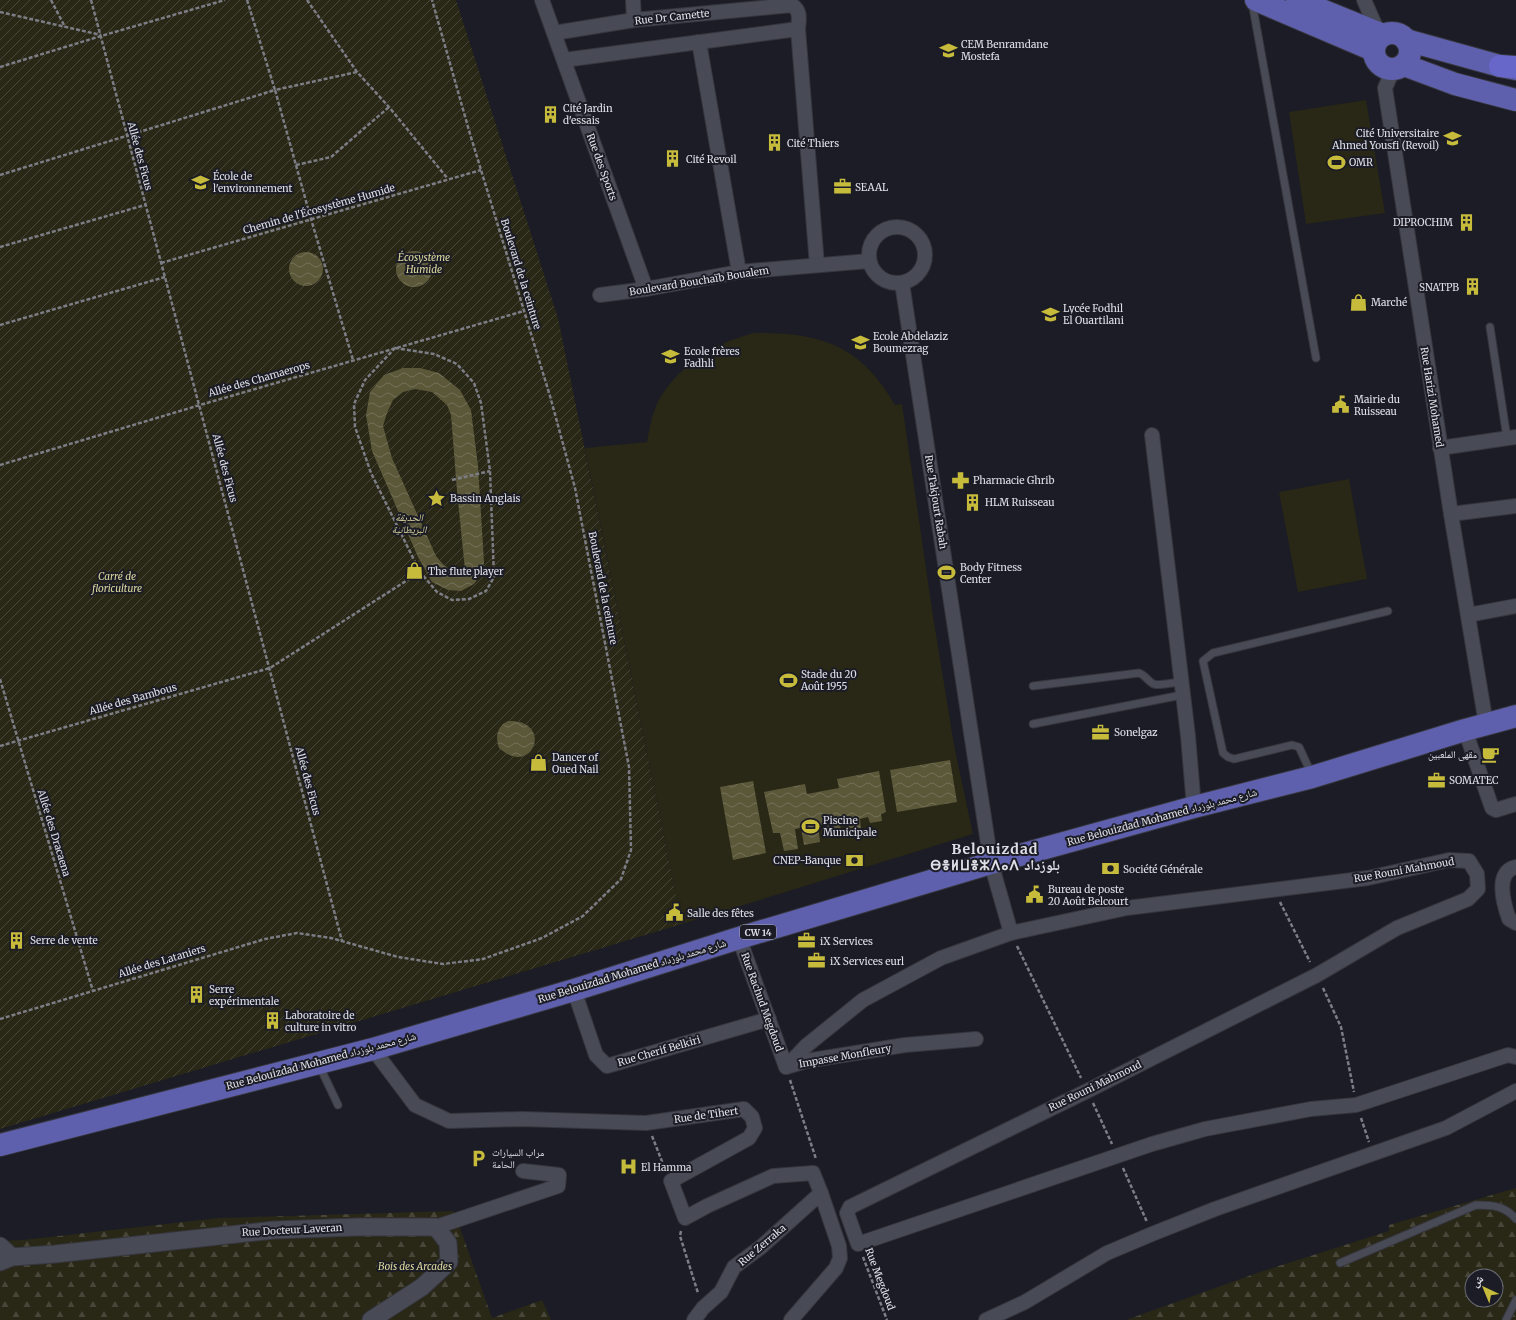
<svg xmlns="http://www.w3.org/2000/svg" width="1516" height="1320" font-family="Merriweather,'Noto Naskh Arabic','Noto Sans Tifinagh',serif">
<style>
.grass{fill:#292716}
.forest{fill:url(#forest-firs);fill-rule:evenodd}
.garden{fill:url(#garden-furrows)}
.water{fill:url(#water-waves);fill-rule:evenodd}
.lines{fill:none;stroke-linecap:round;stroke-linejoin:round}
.service-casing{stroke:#36363e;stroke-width:9}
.minor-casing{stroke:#36363e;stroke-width:16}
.tertiary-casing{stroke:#36363e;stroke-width:19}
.primary-casing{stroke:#36363e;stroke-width:24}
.trunk-casing{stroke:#36363e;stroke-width:24}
.path{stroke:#7c7d85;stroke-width:2.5;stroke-dasharray:4 2;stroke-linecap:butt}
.service{stroke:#484a55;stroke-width:7}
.minor{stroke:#484a55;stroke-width:14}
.tertiary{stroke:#484a55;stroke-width:17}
.primary{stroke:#5f60ad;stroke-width:22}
.trunk{stroke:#6767ca;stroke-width:22}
.labels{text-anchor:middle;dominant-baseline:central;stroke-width:4;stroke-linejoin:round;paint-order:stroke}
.shield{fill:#1b1c25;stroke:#a4a5ad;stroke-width:1}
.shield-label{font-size:9px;font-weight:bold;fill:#dfe0e7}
.street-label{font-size:10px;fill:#dfe0e7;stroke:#1b1c25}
.poi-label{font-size:10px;fill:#dfe0e7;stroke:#1b1c25;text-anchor:start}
.park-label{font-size:10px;font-style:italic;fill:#dcd89e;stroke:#1b1c25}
.district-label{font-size:14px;font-weight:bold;letter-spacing:1px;fill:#dfe0e7;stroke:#1b1c25}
</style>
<defs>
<pattern id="forest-firs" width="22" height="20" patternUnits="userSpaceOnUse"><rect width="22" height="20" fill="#292716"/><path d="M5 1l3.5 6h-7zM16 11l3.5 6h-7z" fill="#484638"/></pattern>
<pattern id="garden-furrows" width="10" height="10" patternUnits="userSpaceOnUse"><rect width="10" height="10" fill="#292716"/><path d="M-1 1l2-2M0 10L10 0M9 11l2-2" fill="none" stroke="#484638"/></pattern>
<pattern id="water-waves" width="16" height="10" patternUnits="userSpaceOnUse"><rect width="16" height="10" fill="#5b583a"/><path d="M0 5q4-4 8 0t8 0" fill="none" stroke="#727056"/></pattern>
</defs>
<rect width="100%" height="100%" fill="#1b1c25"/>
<g class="grass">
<polygon points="1366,100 1385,213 1306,224 1289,112"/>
<path d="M754,333C820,332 861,345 895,405L902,404L933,616L954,745L973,834L682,924L585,448L647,442C649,430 651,418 656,406C660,396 668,386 675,378C700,352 719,343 754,333Z"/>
<polygon points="1349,479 1367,579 1298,592 1279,492"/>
</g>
<g class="forest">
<path d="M1516,1188V1320H1126L1257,1273L1389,1231V1225ZM1472,1276H1496V1300H1472Z"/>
<polygon points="454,1211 492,1318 542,1300 551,1320 0,1320 0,1241 23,1240 219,1218"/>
</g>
<polygon class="garden" points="0,0 456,0 558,318 682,924 0,1129"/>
<g class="water">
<circle cx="414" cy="269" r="18"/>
<circle cx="306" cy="269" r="17"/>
<path d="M403,368H420L439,373L460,390L471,410L478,466L484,562L482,573L474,584L461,591L448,590L432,582L418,557L372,451L366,415L370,392L384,375ZM415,389L432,392L447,405L451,415L457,491L465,570C449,572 446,568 436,556L392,458L383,426L387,413L393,400L403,392Z"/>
<path d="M508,721C554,719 534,779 499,748C495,737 497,726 508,721Z"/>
<polygon points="950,760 957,802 897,812 890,770"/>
<polygon points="879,771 886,812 881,814 882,821 870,823 868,817 860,819 861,829 847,831 845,820 839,821 842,835 825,838 823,825 818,825 820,842 804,845 801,828 795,829 798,849 784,851 780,833 773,833 764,792 805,784 807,794 839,788 837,779"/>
<polygon points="753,781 766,853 733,860 720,787"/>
</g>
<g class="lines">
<defs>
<g id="service">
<polyline points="1252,2 1316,358"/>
<polyline points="1490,327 1507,438"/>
<path d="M1033,686L1139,673C1145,675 1147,680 1152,683C1156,687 1175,682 1181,682"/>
<polyline points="1033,724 1182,695"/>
<polyline points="1312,775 1299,747 1292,745 1234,759 1228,757 1223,753 1203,661 1213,653 1388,611"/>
<polyline points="319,1065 338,1105"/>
<path d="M1340,1263L1476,1205C1493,1205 1505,1206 1516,1219"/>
<polyline points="1506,1320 1516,1300"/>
</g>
<g id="minor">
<polyline points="542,0 646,289"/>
<polyline points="633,0 634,20"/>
<polyline points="1364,0 1379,34"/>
<path d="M554,33L634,20L792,5C801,11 799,19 798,29L817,265"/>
<polyline points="699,42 739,272"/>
<polyline points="564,60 798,29"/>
<polyline points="1393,70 1385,88 1451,514 1486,724"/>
<circle cx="897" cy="255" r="28"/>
<polyline points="902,283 991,863 1011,933 1127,908 1368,878 1449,860 1469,861 1477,874 1478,889 1468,899 1397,928 1317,975 1087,1091 850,1207 847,1213 858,1244 1152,1144 1205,1129 1311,1109 1356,1105 1508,1055 1516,1057"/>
<polyline points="600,295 646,289 739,272 869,261"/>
<polyline points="1152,435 1188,736 1194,807"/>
<polyline points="1440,448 1516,437"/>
<polyline points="1451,514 1516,506"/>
<polyline points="1468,615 1516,606"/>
<polyline points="1465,730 1492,808 1496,810 1516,804"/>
<path d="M1516,867C1494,871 1504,905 1509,919L1516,923"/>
<polyline points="739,938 786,1067"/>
<polyline points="574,990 596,1055 607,1066 769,1019"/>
<polyline points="976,1039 905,1045 806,1061 786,1067 806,1046 863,1000 941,958 1011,933"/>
<polyline points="373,1049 415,1105 449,1121 522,1119 646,1123 744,1109 752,1117 755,1128 749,1138 671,1181 685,1218 707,1206 773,1176 813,1173 821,1193 839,1246 840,1258 836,1268 791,1320"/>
<polyline points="436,1227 558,1186 559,1175 523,1171"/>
<polyline points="694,1320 703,1308 721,1292 734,1267 761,1247 821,1193"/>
<polyline points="986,1320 1025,1302 1107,1253 1152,1234 1215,1209 1446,1128 1516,1091"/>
</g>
<g id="tertiary">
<polyline points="0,1246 12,1257"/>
<polyline points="0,1262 12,1257 55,1254 274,1230 357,1227 436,1227 448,1243 449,1262 422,1287 371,1320"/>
</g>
<g id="primary">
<polyline points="1256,0 1373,50"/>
<polyline points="1297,0 1383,35"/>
<circle cx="1392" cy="51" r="18"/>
<polyline points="1406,40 1500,66 1516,69"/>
<polyline points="1404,65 1455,84 1516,100"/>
<polyline points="0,1145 373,1049 574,990 739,938 991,863 1194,807 1312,777 1465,730 1516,716"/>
</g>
<polyline id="trunk" points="1500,66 1516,67"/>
</defs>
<use href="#service" class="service-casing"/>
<use href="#minor" class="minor-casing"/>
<use href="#tertiary" class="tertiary-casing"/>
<use href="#primary" class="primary-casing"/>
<use href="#trunk" class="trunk-casing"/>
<g class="path">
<polyline points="51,0 65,27"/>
<polyline points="91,0 342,941"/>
<polyline points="247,0 275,90 357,72"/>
<polyline points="307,0 357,72 389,107 448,179"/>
<polyline points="0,12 101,35"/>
<polyline points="0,67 101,36 225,0"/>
<polyline points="296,165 331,157 389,107"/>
<polyline points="0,175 275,90 311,219 353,360"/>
<polyline points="0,247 145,205"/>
<polyline points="161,263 481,170"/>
<polyline points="0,325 165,277"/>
<polygon points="395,348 434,354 457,364 474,383 481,403 490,471 494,577 486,591 469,599 452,600 437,592 420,572 371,473 355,427 354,404 365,380"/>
<polyline points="0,465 200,405 524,311"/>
<polyline points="452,480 490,471"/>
<polyline points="0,679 93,991"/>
<polyline points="0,746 270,668 420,572"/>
<polyline points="1280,902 1310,962"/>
<polyline points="1017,946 1081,1078"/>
<polyline points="1323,988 1341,1027 1354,1092"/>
<polyline points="0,1019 265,939 297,933 331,938 398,957 443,964 483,959 542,938 583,916 621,879 631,850 629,767 575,488 550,396 470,134 432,0"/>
<polyline points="790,1080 816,1159"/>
<polyline points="1093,1103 1112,1144"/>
<polyline points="1361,1118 1369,1142"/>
<polyline points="652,1136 665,1169"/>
<polyline points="1123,1168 1147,1222"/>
<polyline points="681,1231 680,1236 698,1293"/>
<polyline points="863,1257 887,1320"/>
</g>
<use href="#service" class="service"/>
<use href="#minor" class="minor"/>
<use href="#tertiary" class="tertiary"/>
<use href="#primary" class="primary"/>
<use href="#trunk" class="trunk"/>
</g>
<defs>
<symbol id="school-bare" viewBox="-9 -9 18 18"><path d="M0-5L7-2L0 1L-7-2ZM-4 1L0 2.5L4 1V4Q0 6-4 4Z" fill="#c7bb3c" stroke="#1b1c25" stroke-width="2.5" paint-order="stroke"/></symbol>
<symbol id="building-bare" viewBox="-9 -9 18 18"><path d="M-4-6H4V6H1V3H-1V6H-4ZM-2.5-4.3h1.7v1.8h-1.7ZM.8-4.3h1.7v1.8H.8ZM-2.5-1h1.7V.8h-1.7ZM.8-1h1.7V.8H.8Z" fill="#c7bb3c" stroke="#1b1c25" stroke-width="2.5" paint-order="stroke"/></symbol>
<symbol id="university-bare" viewBox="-9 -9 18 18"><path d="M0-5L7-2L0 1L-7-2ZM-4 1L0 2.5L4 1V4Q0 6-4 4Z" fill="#c7bb3c" stroke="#1b1c25" stroke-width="2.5" paint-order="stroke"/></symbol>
<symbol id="stadium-bare" viewBox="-9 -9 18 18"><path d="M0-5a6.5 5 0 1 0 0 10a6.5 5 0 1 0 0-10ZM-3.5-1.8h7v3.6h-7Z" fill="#c7bb3c" stroke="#1b1c25" stroke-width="2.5" paint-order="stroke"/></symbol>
<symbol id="office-bare" viewBox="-9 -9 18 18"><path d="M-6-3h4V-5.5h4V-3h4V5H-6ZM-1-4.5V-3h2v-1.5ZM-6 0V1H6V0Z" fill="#c7bb3c" stroke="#1b1c25" stroke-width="2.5" paint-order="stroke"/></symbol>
<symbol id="shop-bare" viewBox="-9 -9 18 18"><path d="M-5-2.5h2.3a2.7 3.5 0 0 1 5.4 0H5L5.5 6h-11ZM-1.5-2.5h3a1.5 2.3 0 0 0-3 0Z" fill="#c7bb3c" stroke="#1b1c25" stroke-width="2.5" paint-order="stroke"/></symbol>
<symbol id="civic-bare" viewBox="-9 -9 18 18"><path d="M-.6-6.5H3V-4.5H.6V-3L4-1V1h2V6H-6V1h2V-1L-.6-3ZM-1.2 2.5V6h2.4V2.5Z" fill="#c7bb3c" stroke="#1b1c25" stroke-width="2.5" paint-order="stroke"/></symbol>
<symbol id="pharmacy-bare" viewBox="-9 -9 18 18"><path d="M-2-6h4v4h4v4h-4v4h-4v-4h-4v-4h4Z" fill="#c7bb3c" stroke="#1b1c25" stroke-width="2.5" paint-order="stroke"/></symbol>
<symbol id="sight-bare" viewBox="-9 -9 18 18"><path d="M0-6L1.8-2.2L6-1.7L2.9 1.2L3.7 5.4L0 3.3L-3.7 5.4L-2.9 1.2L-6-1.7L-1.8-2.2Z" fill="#c7bb3c" stroke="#1b1c25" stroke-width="2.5" paint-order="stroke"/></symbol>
<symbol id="cafe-bare" viewBox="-9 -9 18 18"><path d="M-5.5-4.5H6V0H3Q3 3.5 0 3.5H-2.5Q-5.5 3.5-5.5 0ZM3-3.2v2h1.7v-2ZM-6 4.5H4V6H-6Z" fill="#c7bb3c" stroke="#1b1c25" stroke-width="2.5" paint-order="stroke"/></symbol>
<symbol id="bank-bare" viewBox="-9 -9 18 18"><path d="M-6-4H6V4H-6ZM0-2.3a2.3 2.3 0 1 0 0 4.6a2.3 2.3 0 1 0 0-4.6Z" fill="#c7bb3c" stroke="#1b1c25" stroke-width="2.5" paint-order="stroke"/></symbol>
<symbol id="parking-bare" viewBox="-9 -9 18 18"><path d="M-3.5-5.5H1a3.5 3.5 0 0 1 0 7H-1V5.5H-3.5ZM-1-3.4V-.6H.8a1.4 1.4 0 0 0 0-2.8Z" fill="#c7bb3c" stroke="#1b1c25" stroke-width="2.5" paint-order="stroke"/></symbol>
<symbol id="hospital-bare" viewBox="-9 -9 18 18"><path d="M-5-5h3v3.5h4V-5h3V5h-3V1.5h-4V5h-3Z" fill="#c7bb3c" stroke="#1b1c25" stroke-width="2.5" paint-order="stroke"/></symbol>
</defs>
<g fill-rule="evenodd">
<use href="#school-bare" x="936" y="38" width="25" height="25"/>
<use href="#building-bare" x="538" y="102" width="25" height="25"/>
<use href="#university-bare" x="1440" y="126" width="25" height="25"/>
<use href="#building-bare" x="762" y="130" width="25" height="25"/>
<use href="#building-bare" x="660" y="146" width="25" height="25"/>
<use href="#stadium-bare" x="1324" y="150" width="25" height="25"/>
<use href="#university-bare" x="188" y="170" width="25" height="25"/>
<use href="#office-bare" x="830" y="174" width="25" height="25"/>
<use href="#building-bare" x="1454" y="210" width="25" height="25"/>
<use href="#building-bare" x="1460" y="274" width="25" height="25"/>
<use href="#shop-bare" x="1346" y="290" width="25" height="25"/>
<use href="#school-bare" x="1038" y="302" width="25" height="25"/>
<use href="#school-bare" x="848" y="330" width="25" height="25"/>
<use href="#school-bare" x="658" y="344" width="25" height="25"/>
<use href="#civic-bare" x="1328" y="392" width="25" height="25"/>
<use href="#pharmacy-bare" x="948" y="468" width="25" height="25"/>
<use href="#sight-bare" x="424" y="486" width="25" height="25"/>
<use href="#building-bare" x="960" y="490" width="25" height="25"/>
<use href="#shop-bare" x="402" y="558" width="25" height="25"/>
<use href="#stadium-bare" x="934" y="560" width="25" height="25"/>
<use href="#stadium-bare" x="776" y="668" width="25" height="25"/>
<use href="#office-bare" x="1088" y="720" width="25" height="25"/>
<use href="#cafe-bare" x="1478" y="742" width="25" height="25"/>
<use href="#shop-bare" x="526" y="750" width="25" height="25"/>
<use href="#office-bare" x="1424" y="768" width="25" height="25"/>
<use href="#stadium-bare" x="798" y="814" width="25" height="25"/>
<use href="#bank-bare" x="842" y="848" width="25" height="25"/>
<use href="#bank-bare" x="1098" y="856" width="25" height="25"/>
<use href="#civic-bare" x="1022" y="882" width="25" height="25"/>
<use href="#civic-bare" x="662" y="900" width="25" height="25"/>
<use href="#building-bare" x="4" y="928" width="25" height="25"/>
<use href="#office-bare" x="794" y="928" width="25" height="25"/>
<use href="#office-bare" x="804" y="948" width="25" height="25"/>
<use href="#building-bare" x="184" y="982" width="25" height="25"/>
<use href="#building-bare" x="260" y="1008" width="25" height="25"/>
<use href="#parking-bare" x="466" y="1146" width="25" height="25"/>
<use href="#hospital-bare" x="616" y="1154" width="25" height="25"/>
</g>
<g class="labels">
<rect class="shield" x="740" y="925" width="36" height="14" rx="3"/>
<g class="shield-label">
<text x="758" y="932">CW 14</text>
</g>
<g class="street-label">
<text transform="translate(672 17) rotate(-6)">Rue Dr Camette</text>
<text transform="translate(140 156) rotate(75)">Allée des Ficus</text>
<text transform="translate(602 167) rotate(70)">Rue des Sports</text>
<text transform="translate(319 209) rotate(-16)">Chemin de l'Écosystème Humide</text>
<text transform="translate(521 274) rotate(73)">Boulevard de la ceinture</text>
<text transform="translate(699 281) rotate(-9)">Boulevard Bouchaïb Boualem</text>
<text transform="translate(259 379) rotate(-16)">Allée des Chamaerops</text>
<text transform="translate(1432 397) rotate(81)">Rue Harizi Mohamed</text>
<text transform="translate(225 468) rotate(75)">Allée des Ficus</text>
<text transform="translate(936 502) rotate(81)">Rue Takjourt Rabah</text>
<text transform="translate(603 588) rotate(79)">Boulevard de la ceinture</text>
<text transform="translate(133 699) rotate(-16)">Allée des Bambous</text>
<text transform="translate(308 781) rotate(75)">Allée des Ficus</text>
<text transform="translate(1162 817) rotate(-15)">Rue Belouizdad Mohamed شارع محمد بلوزداد</text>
<text transform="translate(54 833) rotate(73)">Allée des Dracaena</text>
<text transform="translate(1404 870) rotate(-10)">Rue Rouni Mahmoud</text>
<text transform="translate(162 961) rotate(-17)">Allée des Lataniers</text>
<text transform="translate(632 971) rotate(-17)">Rue Belouizdad Mohamed شارع محمد بلوزداد</text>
<text transform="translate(762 1002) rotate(70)">Rue Rachud Megdoud</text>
<text transform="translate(659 1051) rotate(-16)">Rue Cherif Belkiri</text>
<text transform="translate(845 1056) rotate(-10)">Impasse Monfleury</text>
<text transform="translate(321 1061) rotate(-15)">Rue Belouizdad Mohamed شارع محمد بلوزداد</text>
<text transform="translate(1095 1086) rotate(-26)">Rue Rouni Mahmoud</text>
<text transform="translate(706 1115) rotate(-8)">Rue de Tihert</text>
<text transform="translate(292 1230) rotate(-3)">Rue Docteur Laveran</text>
<text transform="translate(762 1245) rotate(-40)">Rue Zerraka</text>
<text transform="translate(880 1279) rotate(69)">Rue Megdoud</text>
</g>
<g class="poi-label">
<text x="961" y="44">CEM Benramdane<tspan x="961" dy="12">Mostefa</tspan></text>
<text x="563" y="108">Cité Jardin<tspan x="563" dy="12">d'essais</tspan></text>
<text x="1439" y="133" text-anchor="end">Cité Universitaire<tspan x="1439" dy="12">Ahmed Yousfi (Revoil)</tspan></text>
<text x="787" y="143">Cité Thiers</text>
<text x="686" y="159">Cité Revoil</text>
<text x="1349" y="162">OMR</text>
<text x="213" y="176">École de<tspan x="213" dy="12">l'environnement</tspan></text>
<text x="855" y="187">SEAAL</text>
<text x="1453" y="222" text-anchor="end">DIPROCHIM</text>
<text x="1459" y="287" text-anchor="end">SNATPB</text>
<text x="1371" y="302">Marché</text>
<text x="1063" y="308">Lycée Fodhil<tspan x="1063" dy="12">El Ouartilani</tspan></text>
<text x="873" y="336">Ecole Abdelaziz<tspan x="873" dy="12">Boumezrag</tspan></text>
<text x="684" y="351">Ecole frères<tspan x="684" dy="12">Fadhli</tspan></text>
<text x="1354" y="399">Mairie du<tspan x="1354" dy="12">Ruisseau</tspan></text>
<text x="973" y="480">Pharmacie Ghrib</text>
<text x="450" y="498">Bassin Anglais</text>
<text x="985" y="502">HLM Ruisseau</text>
<text x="960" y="567">Body Fitness<tspan x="960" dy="12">Center</tspan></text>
<text x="428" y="571">The flute player</text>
<text x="801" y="674">Stade du 20<tspan x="801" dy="12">Août 1955</tspan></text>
<text x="1114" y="732">Sonelgaz</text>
<text x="1477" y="754" text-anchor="end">مقهى الملعبين</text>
<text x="552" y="757">Dancer of<tspan x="552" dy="12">Oued Nail</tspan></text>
<text x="1449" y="780">SOMATEC</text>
<text x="823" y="820">Piscine<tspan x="823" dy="12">Municipale</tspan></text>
<text x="841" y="860" text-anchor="end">CNEP-Banque</text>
<text x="1123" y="869">Société Générale</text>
<text x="1048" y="889">Bureau de poste<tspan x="1048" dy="12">20 Août Belcourt</tspan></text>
<text x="687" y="913">Salle des fêtes</text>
<text x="30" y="940">Serre de vente</text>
<text x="820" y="941">iX Services</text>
<text x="830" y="961">iX Services eurl</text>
<text x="209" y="989">Serre<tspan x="209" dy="12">expérimentale</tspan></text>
<text x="285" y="1015">Laboratoire de<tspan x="285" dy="12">culture in vitro</tspan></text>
<text x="492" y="1152">مراب السيارات<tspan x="492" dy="12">الحامة</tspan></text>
<text x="641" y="1167">El Hamma</text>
</g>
<g class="park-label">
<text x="424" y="257">Écosystème<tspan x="424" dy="12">Humide</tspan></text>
<text x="409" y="517">الحديقة<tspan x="409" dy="12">البريطانية</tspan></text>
<text x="117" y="576">Carré de<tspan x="117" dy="12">floriculture</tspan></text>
<text x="415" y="1266">Bois des Arcades</text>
</g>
<g class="district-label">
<text x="995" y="849">Belouizdad<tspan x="995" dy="16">ⴱⴻⵍⵡⴻⵣⴷⴰⴷ بلوزداد</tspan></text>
</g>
</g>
<g transform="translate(1484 1288) rotate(316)"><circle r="19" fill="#1b1c25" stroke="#696a73"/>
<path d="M0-3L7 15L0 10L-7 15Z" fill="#c7bb3c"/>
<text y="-6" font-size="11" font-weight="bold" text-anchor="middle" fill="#dfe0e7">ش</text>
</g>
</svg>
